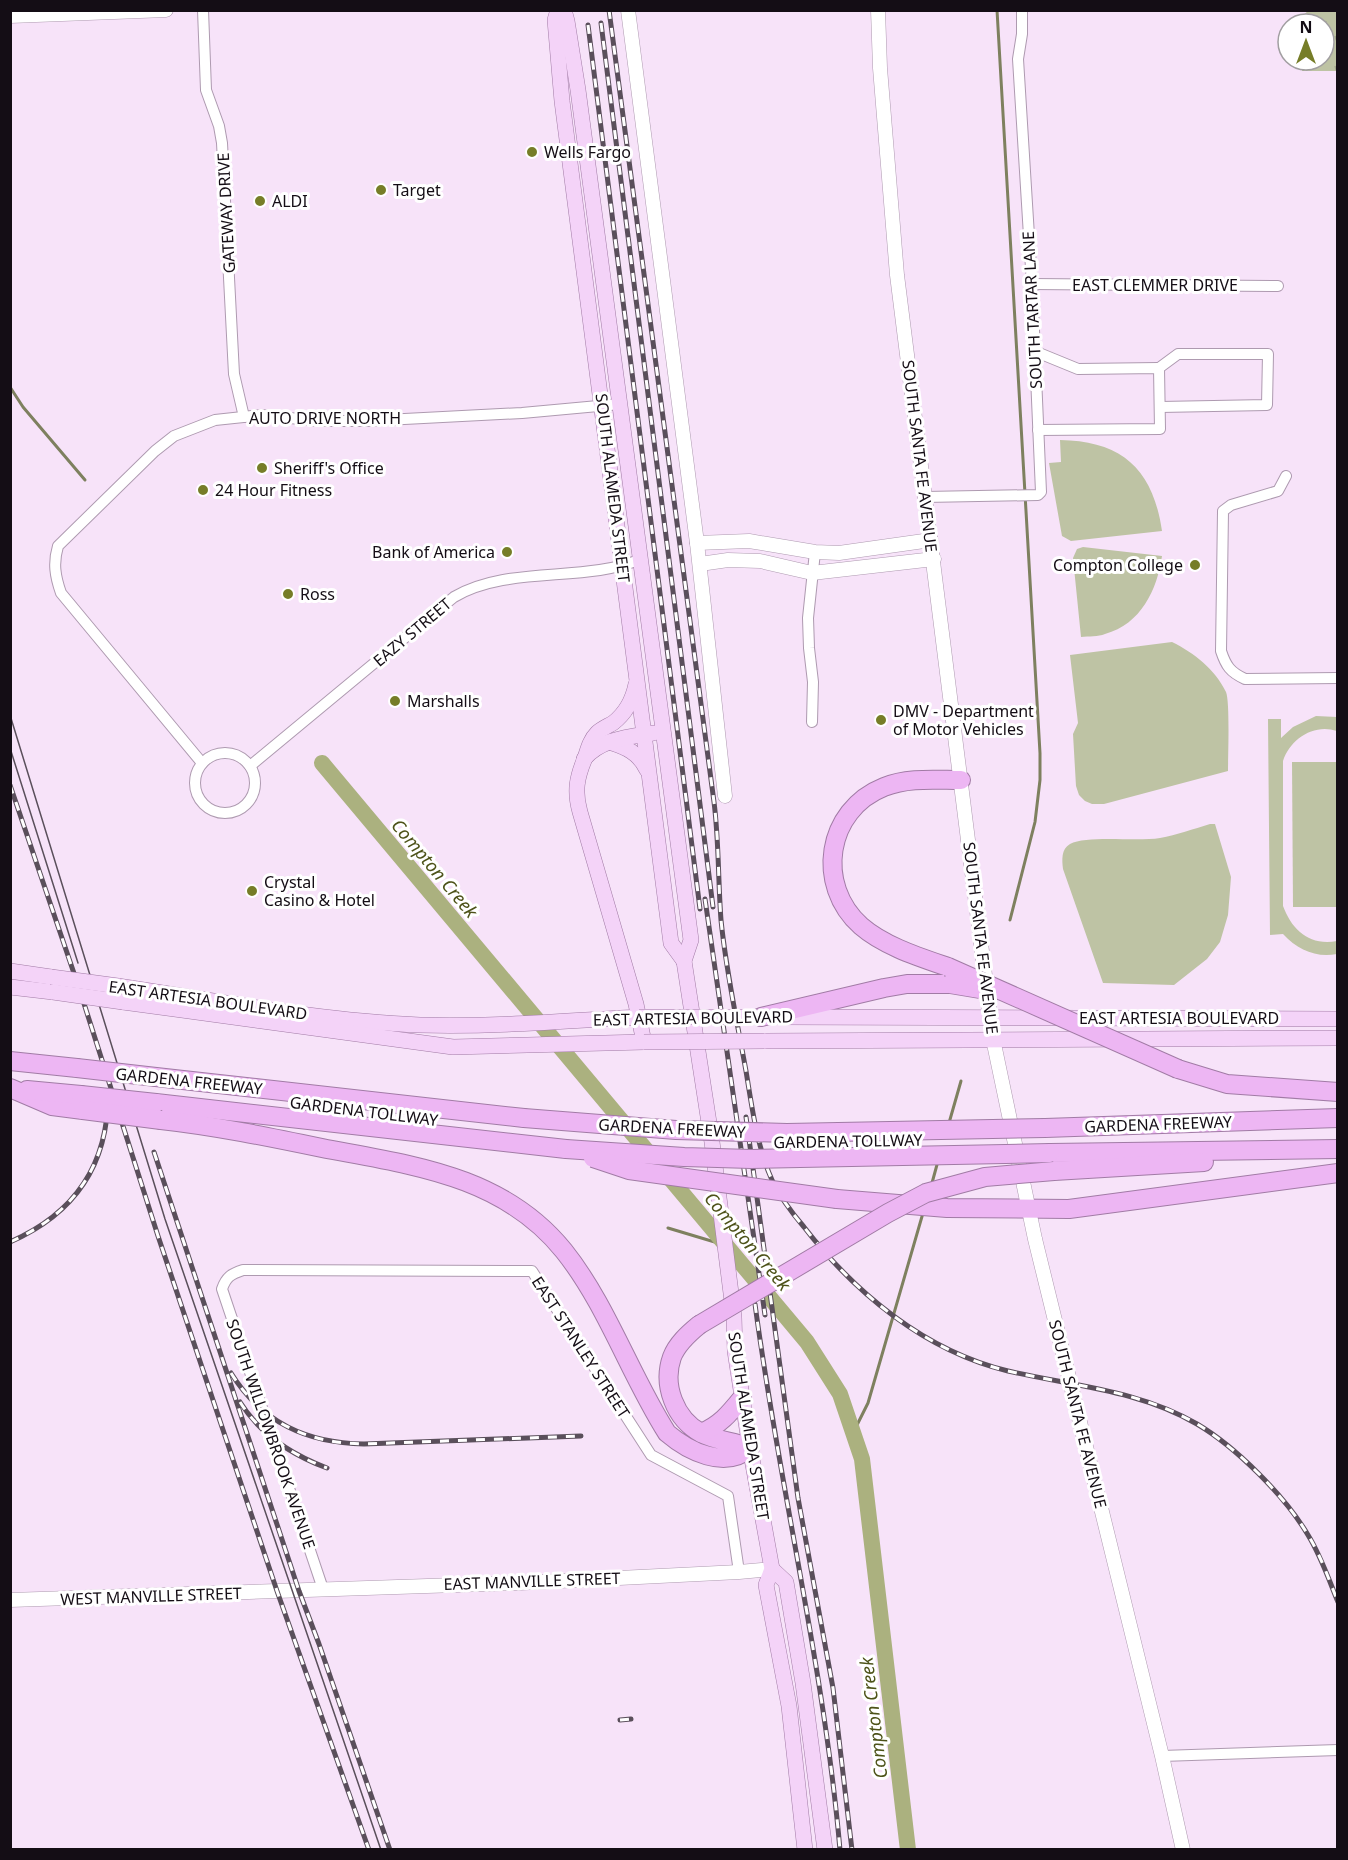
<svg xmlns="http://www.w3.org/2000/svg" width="1348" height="1860" font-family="'Noto Sans',sans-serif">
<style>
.park{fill:url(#park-tufts)}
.pitch{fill:#bec3a4}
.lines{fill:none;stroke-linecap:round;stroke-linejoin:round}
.stream{stroke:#7e805f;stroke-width:3}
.river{stroke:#abb17f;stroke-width:16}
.street-casing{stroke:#ae9ab0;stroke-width:12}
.secondary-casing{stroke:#ae9ab0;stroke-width:15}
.primary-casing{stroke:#a17ba5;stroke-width:16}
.highway-casing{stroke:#a17ba5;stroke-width:20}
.street{stroke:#fff;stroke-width:10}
.secondary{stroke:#fff;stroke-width:14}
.primary{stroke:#f4d3f8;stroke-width:15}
.highway{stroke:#edb6f3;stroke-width:18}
.tram{stroke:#5a4f5b;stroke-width:1.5}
.rail-casing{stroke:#5a4f5b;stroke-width:5}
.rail{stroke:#fff;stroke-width:3;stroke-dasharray:9;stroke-linecap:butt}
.primary-bridge-casing{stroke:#a17ba5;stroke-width:16;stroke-linecap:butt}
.highway-bridge-casing{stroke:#a17ba5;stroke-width:20;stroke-linecap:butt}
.primary-bridge{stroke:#f4d3f8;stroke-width:15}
.highway-bridge{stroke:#edb6f3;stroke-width:18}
.poi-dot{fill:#767d28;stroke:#fff;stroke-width:2}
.labels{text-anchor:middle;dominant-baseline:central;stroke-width:6;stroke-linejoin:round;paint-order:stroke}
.poi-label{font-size:16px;fill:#140d15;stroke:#fff;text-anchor:start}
.street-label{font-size:16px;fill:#140d15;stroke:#fff}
.water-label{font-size:18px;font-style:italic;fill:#4d5219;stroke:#fff}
</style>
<defs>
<pattern id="park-tufts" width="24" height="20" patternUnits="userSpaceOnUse" patternTransform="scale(1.5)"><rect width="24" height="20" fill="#bec3a4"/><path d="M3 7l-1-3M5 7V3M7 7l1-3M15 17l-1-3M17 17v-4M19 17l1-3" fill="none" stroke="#a2a68c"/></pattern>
</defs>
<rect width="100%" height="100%" fill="#f7e3f9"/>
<polygon class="park" points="1308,11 1337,11 1337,71 1302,71 1302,60 1324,60 1324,24 1302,24 1302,16"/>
<g class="pitch">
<path d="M1060,440C1122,441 1153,469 1162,531L1071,541L1062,536L1049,463L1061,462Z"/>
<path d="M1083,547L1162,556C1157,590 1141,624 1105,634C1098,637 1089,636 1081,637L1073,558L1077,549Z"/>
<path d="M1172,642C1194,653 1215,669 1226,692C1230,701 1228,757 1228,771L1104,804H1092L1085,801L1079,795L1076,786L1073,734L1078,723L1070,655Z"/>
<path d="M1316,716L1337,717V731C1314,723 1290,739 1283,761V906C1292,930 1309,946 1337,941V954C1316,958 1298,950 1283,934L1270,935L1268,719H1281V738L1293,727Z"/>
<polygon points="1292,762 1337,762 1337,907 1293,907"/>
<path d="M1210,824H1215L1231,877L1228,915L1220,942L1207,959L1174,985L1103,983L1063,869C1062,860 1061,849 1070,844C1087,835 1137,842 1160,838C1177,835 1193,829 1210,824Z"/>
</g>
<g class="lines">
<g class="stream">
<polyline points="997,10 1040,753 1040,780 1035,822 1010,920"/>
<polyline points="10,387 23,407 85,480"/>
<polyline points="949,1123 961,1081"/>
<polyline points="932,1183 938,1161"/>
<polyline points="668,1228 718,1243"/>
<polyline points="853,1433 868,1403 923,1213"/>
</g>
<polyline class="river" points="322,763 807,1342 840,1394 862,1459 908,1850"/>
<defs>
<g id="street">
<polyline points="203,10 206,90 219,126 222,143 234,374 244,417"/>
<polyline points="1032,284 1278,286"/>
<polyline points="1034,351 1078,369 1159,368 1160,429 1038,430"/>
<polyline points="1159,368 1178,354 1268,354 1267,405 1160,407"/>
<path d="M1286,476L1278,491L1231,505L1223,511L1221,651C1226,666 1230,672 1245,679L1338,678"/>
<polyline points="925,497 1038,495 1041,492 1032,284 1018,59 1022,34 1022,10"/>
<polyline points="812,722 813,682 809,648 808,618 815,552"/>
<circle cx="225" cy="783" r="30"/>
<path d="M202,763L61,593C55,576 53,563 58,546L155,451L174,436L215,420L262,415L318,421H366L522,413L620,404"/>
<path d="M250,766L454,597C508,565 585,583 641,559"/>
<path d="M323,1589L222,1289C226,1277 231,1274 243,1270L532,1271L651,1455L728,1496L739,1572"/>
<polyline points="1162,1756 1338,1750"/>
</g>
<g id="secondary">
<polyline points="628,10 697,543 725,796"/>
<polyline points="878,10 880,68 897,275 993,1039 1035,1239 1162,1756 1183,1850"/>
<polyline points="10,16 166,10"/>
<polyline points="697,543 749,541 815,552 839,553 931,540"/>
<polyline points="700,564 728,560 760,561 812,573 934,559"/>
<polyline points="10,1600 519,1583 739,1572 772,1569"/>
</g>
<g id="primary">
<polyline points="558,10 555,20 562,101 671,943 684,961"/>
<polyline points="564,10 567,21 578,90 691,940 684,961 712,1142 734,1317 735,1351 750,1448 772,1569 766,1585 789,1706 805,1850"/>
<path d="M609,742C626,747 639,753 647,770"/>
<path d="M584,759C601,739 628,737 653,733"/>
<polyline points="10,971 51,977"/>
<path d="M118,986C218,1001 319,1021 420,1025C493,1027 566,1021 639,1017"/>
<polyline points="10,987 53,992"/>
<path d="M123,1002L453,1047L644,1042L636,1004L580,812C574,791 577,777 585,758C588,749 590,740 597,733C601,729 608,726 613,723C626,713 633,699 636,684"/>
<polyline points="780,1017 1338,1019"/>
<polyline points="764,1041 1338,1038"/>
<polyline points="772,1569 786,1582 803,1683 825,1850"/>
</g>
<g id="highway">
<path d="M948,967C919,957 884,946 861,926C815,885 826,810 884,787C908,777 936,780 961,780"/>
<polyline points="761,1017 884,988 907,984 950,984"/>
<polyline points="10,1061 77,1068"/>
<polyline points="1178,1069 1227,1084 1338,1092"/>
<polyline points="156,1077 524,1118"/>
<polyline points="10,1088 52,1106 83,1110"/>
<polyline points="27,1090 81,1095"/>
<polyline points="156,1103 566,1149"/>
<path d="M161,1120C215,1126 269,1137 322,1148C411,1165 503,1175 564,1251C607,1305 630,1375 667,1433C688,1451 725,1470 750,1448C734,1441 716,1441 701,1433C675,1419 662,1385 672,1357C677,1344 688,1334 699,1325"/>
<polyline points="1045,1128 1338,1118"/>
<polyline points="1050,1153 1338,1149"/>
<polyline points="1054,1171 1204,1162"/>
<polyline points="837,1199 947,1208 1069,1209 1338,1173"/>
<path d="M701,1433C720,1425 729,1414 742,1398"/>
</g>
</defs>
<use href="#street" class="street-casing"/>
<use href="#secondary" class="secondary-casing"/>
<use href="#primary" class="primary-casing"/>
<use href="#highway" class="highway-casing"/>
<use href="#street" class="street"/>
<use href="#secondary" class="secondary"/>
<use href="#primary" class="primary"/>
<use href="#highway" class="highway"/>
<g class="tram">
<polyline points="10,715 165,1219 381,1850"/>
<polyline points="10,748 78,963"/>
</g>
<defs>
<g id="rail">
<path d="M609,10L714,802C719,841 718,881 721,920C726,971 737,1021 746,1071C752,1107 757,1147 772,1180C780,1197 792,1213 804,1227C855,1293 925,1351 1008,1371C1073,1386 1139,1390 1197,1424C1236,1447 1285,1496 1308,1535C1321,1556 1329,1580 1338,1602"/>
<polyline points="601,23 713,907"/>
<polyline points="588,25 700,909"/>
<polyline points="10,785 80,991 158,1236 277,1591 369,1850"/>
<polyline points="705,899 765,1315"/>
<polyline points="746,1117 798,1498 833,1688 852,1850"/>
<polyline points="154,1152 299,1591 319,1644 390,1850"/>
<path d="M10,1242C74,1214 108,1165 108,1095"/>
<path d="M755,1304C779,1486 824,1666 840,1850"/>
<path d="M231,1373C262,1423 307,1443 364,1444L581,1436"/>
<path d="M240,1402C260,1434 292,1455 327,1468"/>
<polyline points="620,1720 631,1719"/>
</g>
</defs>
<use href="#rail" class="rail-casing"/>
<use href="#rail" class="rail"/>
<defs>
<g id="primary-bridge">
<polyline points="51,977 118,986"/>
<polyline points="53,992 123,1002"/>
<polyline points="639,1017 761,1017"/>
<polyline points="644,1042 764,1041"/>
</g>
<g id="highway-bridge">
<polyline points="948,967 1178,1069"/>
<polyline points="950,984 980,989"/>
<polyline points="77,1068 156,1077"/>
<polyline points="81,1095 156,1103"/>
<polyline points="83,1110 161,1120"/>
<polyline points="524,1118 676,1130 787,1133 1045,1128"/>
<polyline points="566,1149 684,1157 751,1159 1050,1153"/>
<polyline points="593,1158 629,1170 837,1199"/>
<polyline points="699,1325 888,1213 926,1193 985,1177 1054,1171"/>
</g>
</defs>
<use href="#primary-bridge" class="primary-bridge-casing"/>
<use href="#highway-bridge" class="highway-bridge-casing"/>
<use href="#primary-bridge" class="primary-bridge"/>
<use href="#highway-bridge" class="highway-bridge"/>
</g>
<g class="poi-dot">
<circle cx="532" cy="152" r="6"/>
<circle cx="381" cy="190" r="6"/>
<circle cx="260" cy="201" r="6"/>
<circle cx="262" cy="468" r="6"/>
<circle cx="203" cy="490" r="6"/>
<circle cx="507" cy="552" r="6"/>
<circle cx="1195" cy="565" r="6"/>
<circle cx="288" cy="594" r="6"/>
<circle cx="395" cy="701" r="6"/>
<circle cx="881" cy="720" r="6"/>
<circle cx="252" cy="891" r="6"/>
</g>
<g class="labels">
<g class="poi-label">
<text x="544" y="152">Wells Fargo</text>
<text x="393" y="190">Target</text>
<text x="272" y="201">ALDI</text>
<text x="274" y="468">Sheriff's Office</text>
<text x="215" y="490">24 Hour Fitness</text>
<text x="495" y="552" text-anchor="end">Bank of America</text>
<text x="1183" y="565" text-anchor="end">Compton College</text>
<text x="300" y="594">Ross</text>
<text x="407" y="701">Marshalls</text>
<text x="893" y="711">DMV - Department<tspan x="893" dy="18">of Motor Vehicles</tspan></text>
<text x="264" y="882">Crystal<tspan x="264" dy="18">Casino &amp; Hotel</tspan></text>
</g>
<g class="street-label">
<text transform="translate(226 213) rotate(-93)">GATEWAY DRIVE</text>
<text x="1155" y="285">EAST CLEMMER DRIVE</text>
<text transform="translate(1032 310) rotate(-93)">SOUTH TARTAR LANE</text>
<text x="325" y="418">AUTO DRIVE NORTH</text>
<text transform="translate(920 456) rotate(83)">SOUTH SANTA FE AVENUE</text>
<text transform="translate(613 488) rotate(83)">SOUTH ALAMEDA STREET</text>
<text transform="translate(412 632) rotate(-40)">EAZY STREET</text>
<text transform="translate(981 938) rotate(83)">SOUTH SANTA FE AVENUE</text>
<text transform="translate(208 1000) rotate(8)">EAST ARTESIA BOULEVARD</text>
<text transform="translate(693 1018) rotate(-1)">EAST ARTESIA BOULEVARD</text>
<text x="1179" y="1018">EAST ARTESIA BOULEVARD</text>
<text transform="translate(189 1081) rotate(6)">GARDENA FREEWAY</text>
<text transform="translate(364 1111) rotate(7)">GARDENA TOLLWAY</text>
<text transform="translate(1158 1124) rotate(-2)">GARDENA FREEWAY</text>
<text transform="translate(672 1128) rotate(3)">GARDENA FREEWAY</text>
<text transform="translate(848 1141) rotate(-1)">GARDENA TOLLWAY</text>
<text transform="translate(581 1347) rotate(57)">EAST STANLEY STREET</text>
<text transform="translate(1078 1414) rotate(76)">SOUTH SANTA FE AVENUE</text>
<text transform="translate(749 1426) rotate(81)">SOUTH ALAMEDA STREET</text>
<text transform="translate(271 1434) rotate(71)">SOUTH WILLOWBROOK AVENUE</text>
<text transform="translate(532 1581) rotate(-2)">EAST MANVILLE STREET</text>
<text transform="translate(151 1596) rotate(-2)">WEST MANVILLE STREET</text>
</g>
<g class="water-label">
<text transform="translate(435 868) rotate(50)">Compton Creek</text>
<text transform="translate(748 1241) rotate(50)">Compton Creek</text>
<text transform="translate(873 1718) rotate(-97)">Compton Creek</text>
</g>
</g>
<rect width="1348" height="1860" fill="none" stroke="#140d15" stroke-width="24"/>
<g transform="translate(1306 42)"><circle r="28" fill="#ffffff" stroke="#a19ea1" stroke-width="1.5"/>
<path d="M0-4.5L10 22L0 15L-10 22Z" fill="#767d28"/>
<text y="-9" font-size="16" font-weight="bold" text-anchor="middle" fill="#140d15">N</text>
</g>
</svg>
